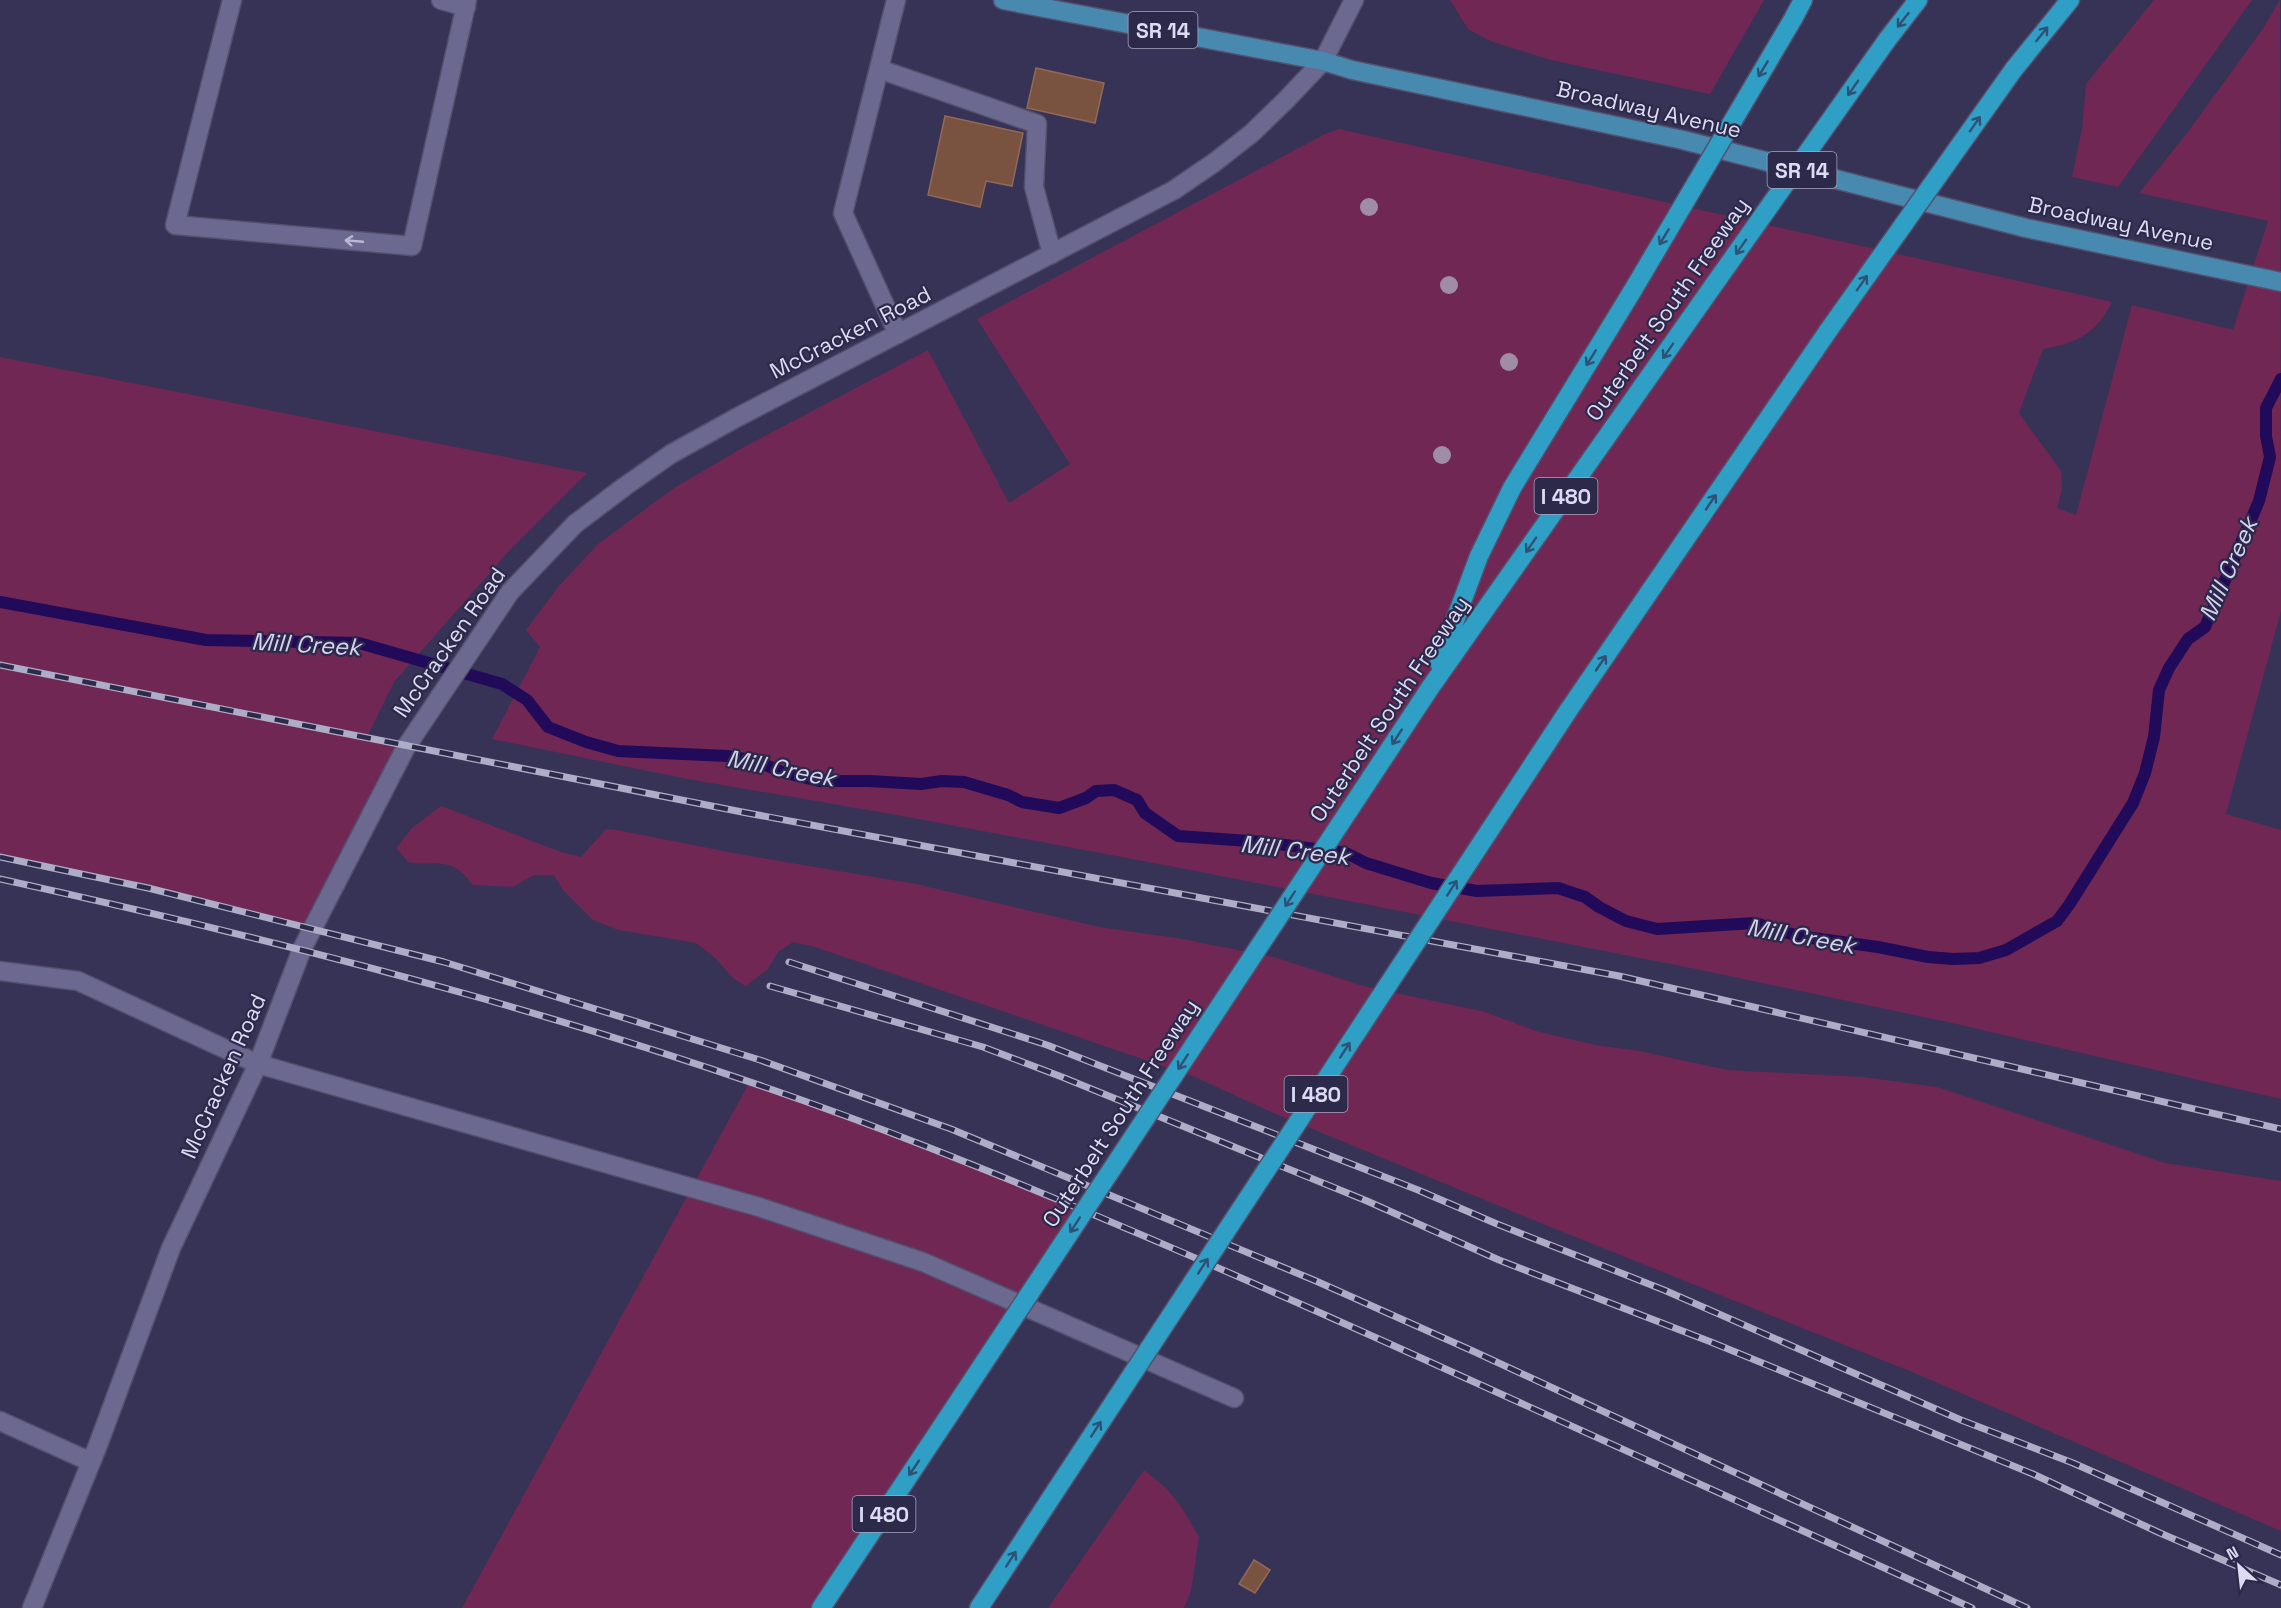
<svg xmlns="http://www.w3.org/2000/svg" width="2281" height="1608" font-family="'Space Grotesk',sans-serif">
<style>
.green{fill:#702753}
.lines{fill:none;stroke-linecap:round;stroke-linejoin:round}
.stream{stroke:#210a59;stroke-width:12}
.building{fill:#7a5340;stroke:#926956;stroke-width:1.5}
.service-casing{stroke:#53506d;stroke-width:21}
.tertiary-casing{stroke:#53506d;stroke-width:21}
.primary-casing{stroke:#53506d;stroke-width:21}
.motorway-casing{stroke:#53506d;stroke-width:21}
.service{stroke:#6b6990;stroke-width:18}
.tertiary{stroke:#6b6990;stroke-width:18}
.primary{stroke:#4889b0;stroke-width:18}
.motorway{stroke:#309fc6;stroke-width:18}
.rail-casing{stroke:#aeadc7;stroke-width:7}
.rail{stroke:#2c294b;stroke-width:4.5;stroke-dasharray:14;stroke-linecap:butt}
.motorway-bridge-casing{stroke:#53506d;stroke-width:21;stroke-linecap:butt}
.motorway-bridge{stroke:#309fc6;stroke-width:18}
.tree{fill:#9e8da5}
.oneway{stroke:#2d5276}
.oneway2{stroke:#b9b9d4}
.labels{text-anchor:middle;dominant-baseline:central;stroke-width:4.5;stroke-linejoin:round;paint-order:stroke}
.shield{fill:#2c294b;stroke:#a6a6bf;stroke-width:1.5}
.shield-label{font-size:21px;font-weight:bold;fill:#dbdbf1}
.street-label{font-size:22px;fill:#dbdbf1;stroke:#2c294b}
.water-label{font-size:24px;font-style:italic;fill:#d3d3ee;stroke:#2c294b}
</style>
<rect width="100%" height="100%" fill="#363356"/>
<g class="green">
<polygon points="1450,0 1764,0 1710,94 1551,60 1490,41 1468,29"/>
<polygon points="2154,0 2252,0 2118,187 2072,177 2082,129 2086,84"/>
<path d="M2280,0L2281,611L2226,814L2281,830V1099L1952,1023L1691,968L1180,868L897,815L687,779L492,739L540,647L526,630L558,587L598,544L674,488L744,447L928,350L1009,503L1070,464L977,319L1325,134L1339,129L2112,302C2096,334 2077,343 2043,349L2019,413L2061,471L2062,490L2057,508L2076,515L2132,305L2233,330L2268,221L2139,193L2187,133L2262,30Z"/>
<polygon points="0,357 587,473 510,550 394,682 366,739 406,747 312,928 148,888 0,857"/>
<path d="M441,806L561,852L581,857L606,829L617,830L739,854L916,884L1099,927L1177,938L1277,958L1363,986L1485,1012L1536,1031L1595,1045L1639,1051L1728,1070L1863,1077L1937,1087L2165,1163L2281,1181V1531L1912,1372L1543,1224L1271,1112L1195,1077L815,947L793,942L778,952L768,969L746,986L734,979L715,958L696,943L618,930L593,920L562,889L554,875H534L513,887L473,885C450,855 441,867 408,862L396,848L412,828Z"/>
<polygon points="749,1083 923,1146 1088,1214 821,1608 462,1608"/>
<polygon points="1144,1470 1167,1489 1182,1508 1199,1537 1191,1591 1184,1608 1048,1608"/>
</g>
<g class="lines">
<polyline class="stream" points="0,602 206,640 359,643 502,684 527,700 548,727 586,742 618,751 727,756 756,761 782,772 819,781 869,781 921,784 942,781 964,782 1008,795 1022,802 1059,808 1086,798 1096,791 1114,790 1137,800 1145,813 1178,836 1263,842 1346,853 1366,863 1431,883 1477,891 1558,888 1585,897 1599,907 1626,921 1657,929 1755,923 1798,936 1878,947 1928,957 1953,959 1979,958 2006,950 2057,921 2069,905 2133,803 2145,773 2154,737 2159,690 2169,668 2188,639 2205,627 2259,501 2270,457 2266,436 2266,408 2281,379"/>
</g>
<g class="building">
<polygon points="1036,68 1104,83 1095,123 1027,108"/>
<polygon points="945,116 1023,133 1012,186 986,181 980,207 928,195"/>
<polygon points="1254,1560 1270,1570 1255,1593 1239,1584"/>
</g>
<g class="lines">
<defs>
<g id="service">
<polyline points="232,0 175,225 412,246 467,0"/>
<polyline points="441,0 466,7"/>
<polyline points="896,0 843,213 898,334"/>
<polyline points="879,69 1037,124 1034,187 1052,254"/>
<polyline points="0,971 78,981 258,1064 759,1207 923,1262 1234,1398"/>
<polyline points="0,1421 91,1462"/>
</g>
<polyline id="tertiary" points="32,1608 98,1445 171,1248 258,1064 302,949 406,747 510,592 575,524 624,487 671,454 736,418 1174,190 1215,162 1252,133 1286,100 1323,61 1354,0"/>
<polyline id="primary" points="1003,0 1323,61 1352,70 1683,140 2026,228 2281,282"/>
<g id="motorway">
<polyline points="1793,19 1803,0"/>
<polyline points="1887,40 1918,0"/>
<polyline points="2014,69 2070,0"/>
<polyline points="1439,663 1479,556 1512,488 1633,290"/>
<polyline points="1430,688 1701,303"/>
<polyline points="1568,711 1828,331"/>
<polyline points="821,1608 946,1420"/>
<polyline points="979,1608 1064,1478"/>
</g>
</defs>
<use href="#service" class="service-casing"/>
<use href="#tertiary" class="tertiary-casing"/>
<use href="#primary" class="primary-casing"/>
<use href="#motorway" class="motorway-casing"/>
<use href="#service" class="service"/>
<use href="#tertiary" class="tertiary"/>
<use href="#primary" class="primary"/>
<use href="#motorway" class="motorway"/>
<defs>
<g id="rail">
<polyline points="0,665 742,812 1619,976 2281,1129"/>
<polyline points="0,857 148,888 444,962 760,1060 951,1129 1316,1281 1475,1352 2027,1608"/>
<path d="M0,879C314,948 626,1029 925,1146C1106,1217 1284,1296 1461,1376C1631,1453 1802,1530 1972,1608"/>
<polyline points="789,962 1047,1045 1418,1190 1497,1224 1664,1290 1961,1420 2073,1463 2281,1555"/>
<polyline points="770,986 983,1047 1062,1077 1367,1201 1499,1260 1711,1342 2033,1474 2160,1533 2281,1585"/>
</g>
</defs>
<use href="#rail" class="rail-casing"/>
<use href="#rail" class="rail"/>
<defs>
<g id="motorway-bridge">
<polyline points="1633,290 1793,19"/>
<polyline points="1701,303 1887,40"/>
<polyline points="1828,331 2014,69"/>
<polyline points="946,1420 1430,688"/>
<polyline points="1064,1478 1568,711"/>
</g>
</defs>
<use href="#motorway-bridge" class="motorway-bridge-casing"/>
<use href="#motorway-bridge" class="motorway-bridge"/>
</g>
<g class="tree">
<circle cx="1369" cy="207" r="9"/>
<circle cx="1449" cy="285" r="9"/>
<circle cx="1509" cy="362" r="9"/>
<circle cx="1442" cy="455" r="9"/>
</g>
<defs><path id="oneway-shaft" d="M-6 0H5M1.5-3L5.5 0L1.5 3" fill="none" stroke-width="1.6" stroke-linecap="round" stroke-linejoin="round" transform="scale(1.5)"/></defs>
<g class="oneway">
<use href="#oneway-shaft" transform="translate(1903 20) rotate(128)"/>
<use href="#oneway-shaft" transform="translate(2042 34) rotate(-51)"/>
<use href="#oneway-shaft" transform="translate(1763 69) rotate(121)"/>
<use href="#oneway-shaft" transform="translate(1853 88) rotate(125)"/>
<use href="#oneway-shaft" transform="translate(1975 124) rotate(-55)"/>
<use href="#oneway-shaft" transform="translate(1664 237) rotate(121)"/>
<use href="#oneway-shaft" transform="translate(1741 247) rotate(125)"/>
<use href="#oneway-shaft" transform="translate(1862 283) rotate(-55)"/>
<use href="#oneway-shaft" transform="translate(1668 351) rotate(125)"/>
<use href="#oneway-shaft" transform="translate(1591 358) rotate(122)"/>
<use href="#oneway-shaft" transform="translate(1711 502) rotate(-56)"/>
<use href="#oneway-shaft" transform="translate(1531 545) rotate(125)"/>
<use href="#oneway-shaft" transform="translate(1601 663) rotate(-56)"/>
<use href="#oneway-shaft" transform="translate(1397 737) rotate(123)"/>
<use href="#oneway-shaft" transform="translate(1452 888) rotate(-57)"/>
<use href="#oneway-shaft" transform="translate(1290 899) rotate(123)"/>
<use href="#oneway-shaft" transform="translate(1345 1050) rotate(-57)"/>
<use href="#oneway-shaft" transform="translate(1183 1062) rotate(123)"/>
<use href="#oneway-shaft" transform="translate(1075 1225) rotate(123)"/>
<use href="#oneway-shaft" transform="translate(1203 1266) rotate(-57)"/>
<use href="#oneway-shaft" transform="translate(1096 1429) rotate(-57)"/>
<use href="#oneway-shaft" transform="translate(914 1468) rotate(124)"/>
<use href="#oneway-shaft" transform="translate(1011 1559) rotate(-57)"/>
</g>
<use class="oneway2" href="#oneway-shaft" transform="translate(354 241) rotate(-175)"/>
<g class="labels">
<g class="shield">
<rect x="1128.5" y="12" width="69" height="36" rx="4.5"/>
<rect x="1767.5" y="152" width="69" height="36" rx="4.5"/>
<rect x="1534.5" y="478" width="63" height="36" rx="4.5"/>
<rect x="1284.5" y="1076" width="63" height="36" rx="4.5"/>
<rect x="852.5" y="1496" width="63" height="36" rx="4.5"/>
</g>
<g class="shield-label">
<text x="1163" y="30">SR 14</text>
<text x="1802" y="170">SR 14</text>
<text x="1566" y="496">I 480</text>
<text x="1316" y="1094">I 480</text>
<text x="884" y="1514">I 480</text>
</g>
<g class="street-label">
<text transform="translate(1649 109) rotate(13)">Broadway Avenue</text>
<text transform="translate(2121 223) rotate(12)">Broadway Avenue</text>
<text transform="translate(1667 309) rotate(-55)">Outerbelt South Freeway</text>
<text transform="translate(850 332) rotate(-27)">McCracken Road</text>
<text transform="translate(449 642) rotate(-55)">McCracken Road</text>
<text transform="translate(1389 709) rotate(-56)">Outerbelt South Freeway</text>
<text transform="translate(223 1076) rotate(-66)">McCracken Road</text>
<text transform="translate(1120 1113) rotate(-57)">Outerbelt South Freeway</text>
</g>
<g class="water-label">
<text transform="translate(2228 569) rotate(-66)">Mill Creek</text>
<text transform="translate(306 644) rotate(3)">Mill Creek</text>
<text transform="translate(781 768) rotate(11)">Mill Creek</text>
<text transform="translate(1295 850) rotate(7)">Mill Creek</text>
<text transform="translate(1801 936) rotate(10)">Mill Creek</text>
</g>
</g>
<g transform="translate(2239 1566) rotate(333)" stroke="#2c294b" stroke-width="4.5" paint-order="stroke">
<path d="M0-4.5L10 22L0 15L-10 22Z" fill="#dbdbf1"/>
<text y="-9" font-size="16" font-weight="bold" text-anchor="middle" fill="#dbdbf1">N</text>
</g>
</svg>
